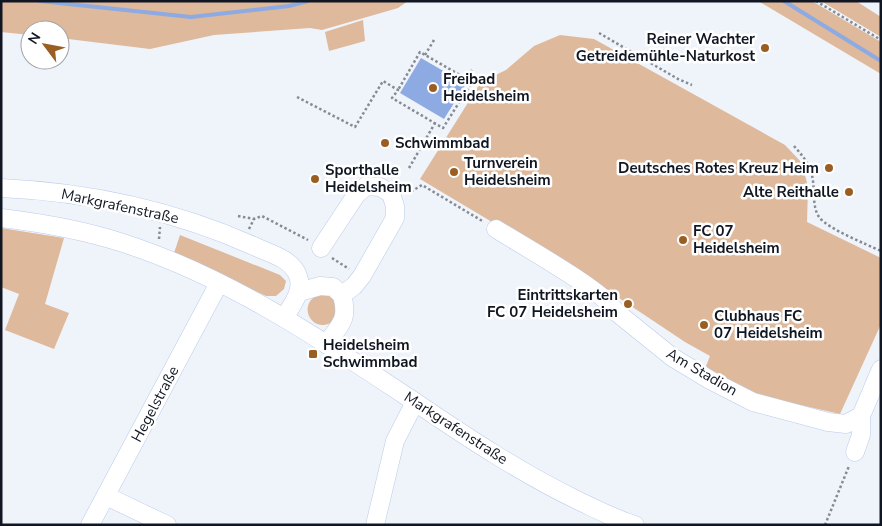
<svg xmlns="http://www.w3.org/2000/svg" width="882" height="526" font-family="'Nunito Sans',sans-serif">
<style>
.green{fill:#deb99b}
.water{fill:#8daae3}
.lines{fill:none;stroke-linecap:round;stroke-linejoin:round}
.stream{stroke:#8daae3;stroke-width:4}
.minor-casing{stroke:#bbcbeb;stroke-width:19}
.path{stroke:#858a93;stroke-width:2.5;stroke-dasharray:2.5 2.5;stroke-linecap:butt}
.minor{stroke:#fff;stroke-width:18}
.poi-dot{fill:#9b5e22;stroke:#fff;stroke-width:2}
.labels{text-anchor:middle;dominant-baseline:central;stroke-width:5;stroke-linejoin:round;paint-order:stroke}
.poi-label{font-size:15px;font-weight:bold;fill:#111722;stroke:#fff;text-anchor:start}
.street-label{font-size:15px;fill:#111722;stroke:#fff}
</style>
<rect width="100%" height="100%" fill="#eff3fa"/>
<g class="green">
<polygon points="1,1 408,1 398,8 322,30 310,28 214,35 150,49 60,38 60,30 30,30 30,35 1,32"/>
<polygon points="758,1 812,1 881,42 881,74"/>
<polygon points="821,1 856,1 881,17 881,37"/>
<polygon points="363,20 365,41 329,51 325,32"/>
<polygon points="560,35 594,39 785,145 802,163 808,187 807,222 881,258 881,324 840,414 756,395 704,371 710,356 685,342 613,294 420,179 481,82 506,70 534,46"/>
<polygon points="1,228 64,238 45,304 69,313 54,349 5,330 19,294 1,287"/>
<polygon points="180,235 280,275 286,281 284,289 276,296 266,296 174,253"/>
<path d="M319,294L330,295L338,303L334,321C313,336 295,305 319,294Z"/>
</g>
<polygon class="water" points="421,58 466,84 444,119 400,93"/>
<g class="lines">
<g class="stream">
<polyline points="40,1 191,17 289,6 308,1"/>
<polyline points="784,1 881,61"/>
</g>
<defs>
<g id="minor">
<path d="M1,188C89,192 176,211 256,247C271,254 292,259 298,276C304,291 291,306 284,318"/>
<path d="M1,218C43,223 83,230 123,243C229,277 323,341 415,402C468,438 521,473 579,501C598,510 615,519 635,525"/>
<path d="M496,229C518,243 606,292 615,311L672,357L710,380L753,402L828,422L846,424L861,416L881,369"/>
<path d="M321,248L356,195L366,186L380,187L391,194L395,206V218L362,276L354,286L342,295C349,320 340,325 326,344"/>
<polyline points="299,292 320,286 333,287 342,295"/>
<polyline points="855,452 861,435 861,416"/>
<polyline points="106,496 167,525"/>
<polyline points="90,525 219,283"/>
<polyline points="375,525 395,441 415,402"/>
</g>
</defs>
<use href="#minor" class="minor-casing"/>
<g class="path">
<polyline points="816,1 881,40"/>
<polyline points="599,33 678,79 692,85"/>
<polyline points="425,55 434,40"/>
<polyline points="466,79 472,70"/>
<polyline points="297,97 355,127 383,81 398,90 392,98 443,128 472,82 420,52 398,90"/>
<path d="M794,146C801,154 808,162 811,172C816,186 811,205 819,217C828,229 866,244 881,251"/>
<polyline points="409,168 435,123"/>
<polyline points="406,192 412,191 422,185 484,222"/>
<polyline points="238,216 254,219"/>
<polyline points="249,229 254,219 262,216 308,240"/>
<polyline points="159,239 160,227"/>
<polyline points="332,258 349,269"/>
<polyline points="825,525 849,466"/>
</g>
<use href="#minor" class="minor"/>
</g>
<g class="poi-dot">
<circle cx="765" cy="48" r="5"/>
<circle cx="433" cy="88" r="5"/>
<circle cx="385" cy="143" r="5"/>
<circle cx="829" cy="168" r="5"/>
<circle cx="454" cy="172" r="5"/>
<circle cx="315" cy="179" r="5"/>
<circle cx="849" cy="192" r="5"/>
<circle cx="683" cy="240" r="5"/>
<circle cx="628" cy="304" r="5"/>
<circle cx="704" cy="325" r="5"/>
<rect x="308" y="349" width="10" height="10" rx="2.5"/>
</g>
<g class="labels">
<g class="poi-label">
<text x="755" y="39" text-anchor="end">Reiner Wachter<tspan x="755" dy="17">Getreidemühle-Naturkost</tspan></text>
<text x="443" y="79">Freibad<tspan x="443" dy="17">Heidelsheim</tspan></text>
<text x="395" y="143">Schwimmbad</text>
<text x="464" y="163">Turnverein<tspan x="464" dy="17">Heidelsheim</tspan></text>
<text x="819" y="168" text-anchor="end">Deutsches Rotes Kreuz Heim</text>
<text x="325" y="170">Sporthalle<tspan x="325" dy="17">Heidelsheim</tspan></text>
<text x="839" y="192" text-anchor="end">Alte Reithalle</text>
<text x="693" y="231">FC 07<tspan x="693" dy="17">Heidelsheim</tspan></text>
<text x="618" y="295" text-anchor="end">Eintrittskarten<tspan x="618" dy="17">FC 07 Heidelsheim</tspan></text>
<text x="714" y="316">Clubhaus FC<tspan x="714" dy="17">07 Heidelsheim</tspan></text>
<text x="323" y="345">Heidelsheim<tspan x="323" dy="17">Schwimmbad</tspan></text>
</g>
<g class="street-label">
<text transform="translate(120 206) rotate(12)">Markgrafenstraße</text>
<text transform="translate(702 372) rotate(30)">Am Stadion</text>
<text transform="translate(155 404) rotate(-62)">Hegelstraße</text>
<text transform="translate(456 428) rotate(33)">Markgrafenstraße</text>
</g>
</g>
<rect width="882" height="526" fill="none" stroke="#111722" stroke-width="5"/>
<g transform="translate(45 45) rotate(302)"><circle r="24" fill="#ffffff" stroke="#a0a2a7"/>
<path d="M0-4L9 19L0 12L-9 19Z" fill="#9b5e22"/>
<text y="-8" font-size="14" font-weight="bold" text-anchor="middle" fill="#111722">N</text>
</g>
</svg>
